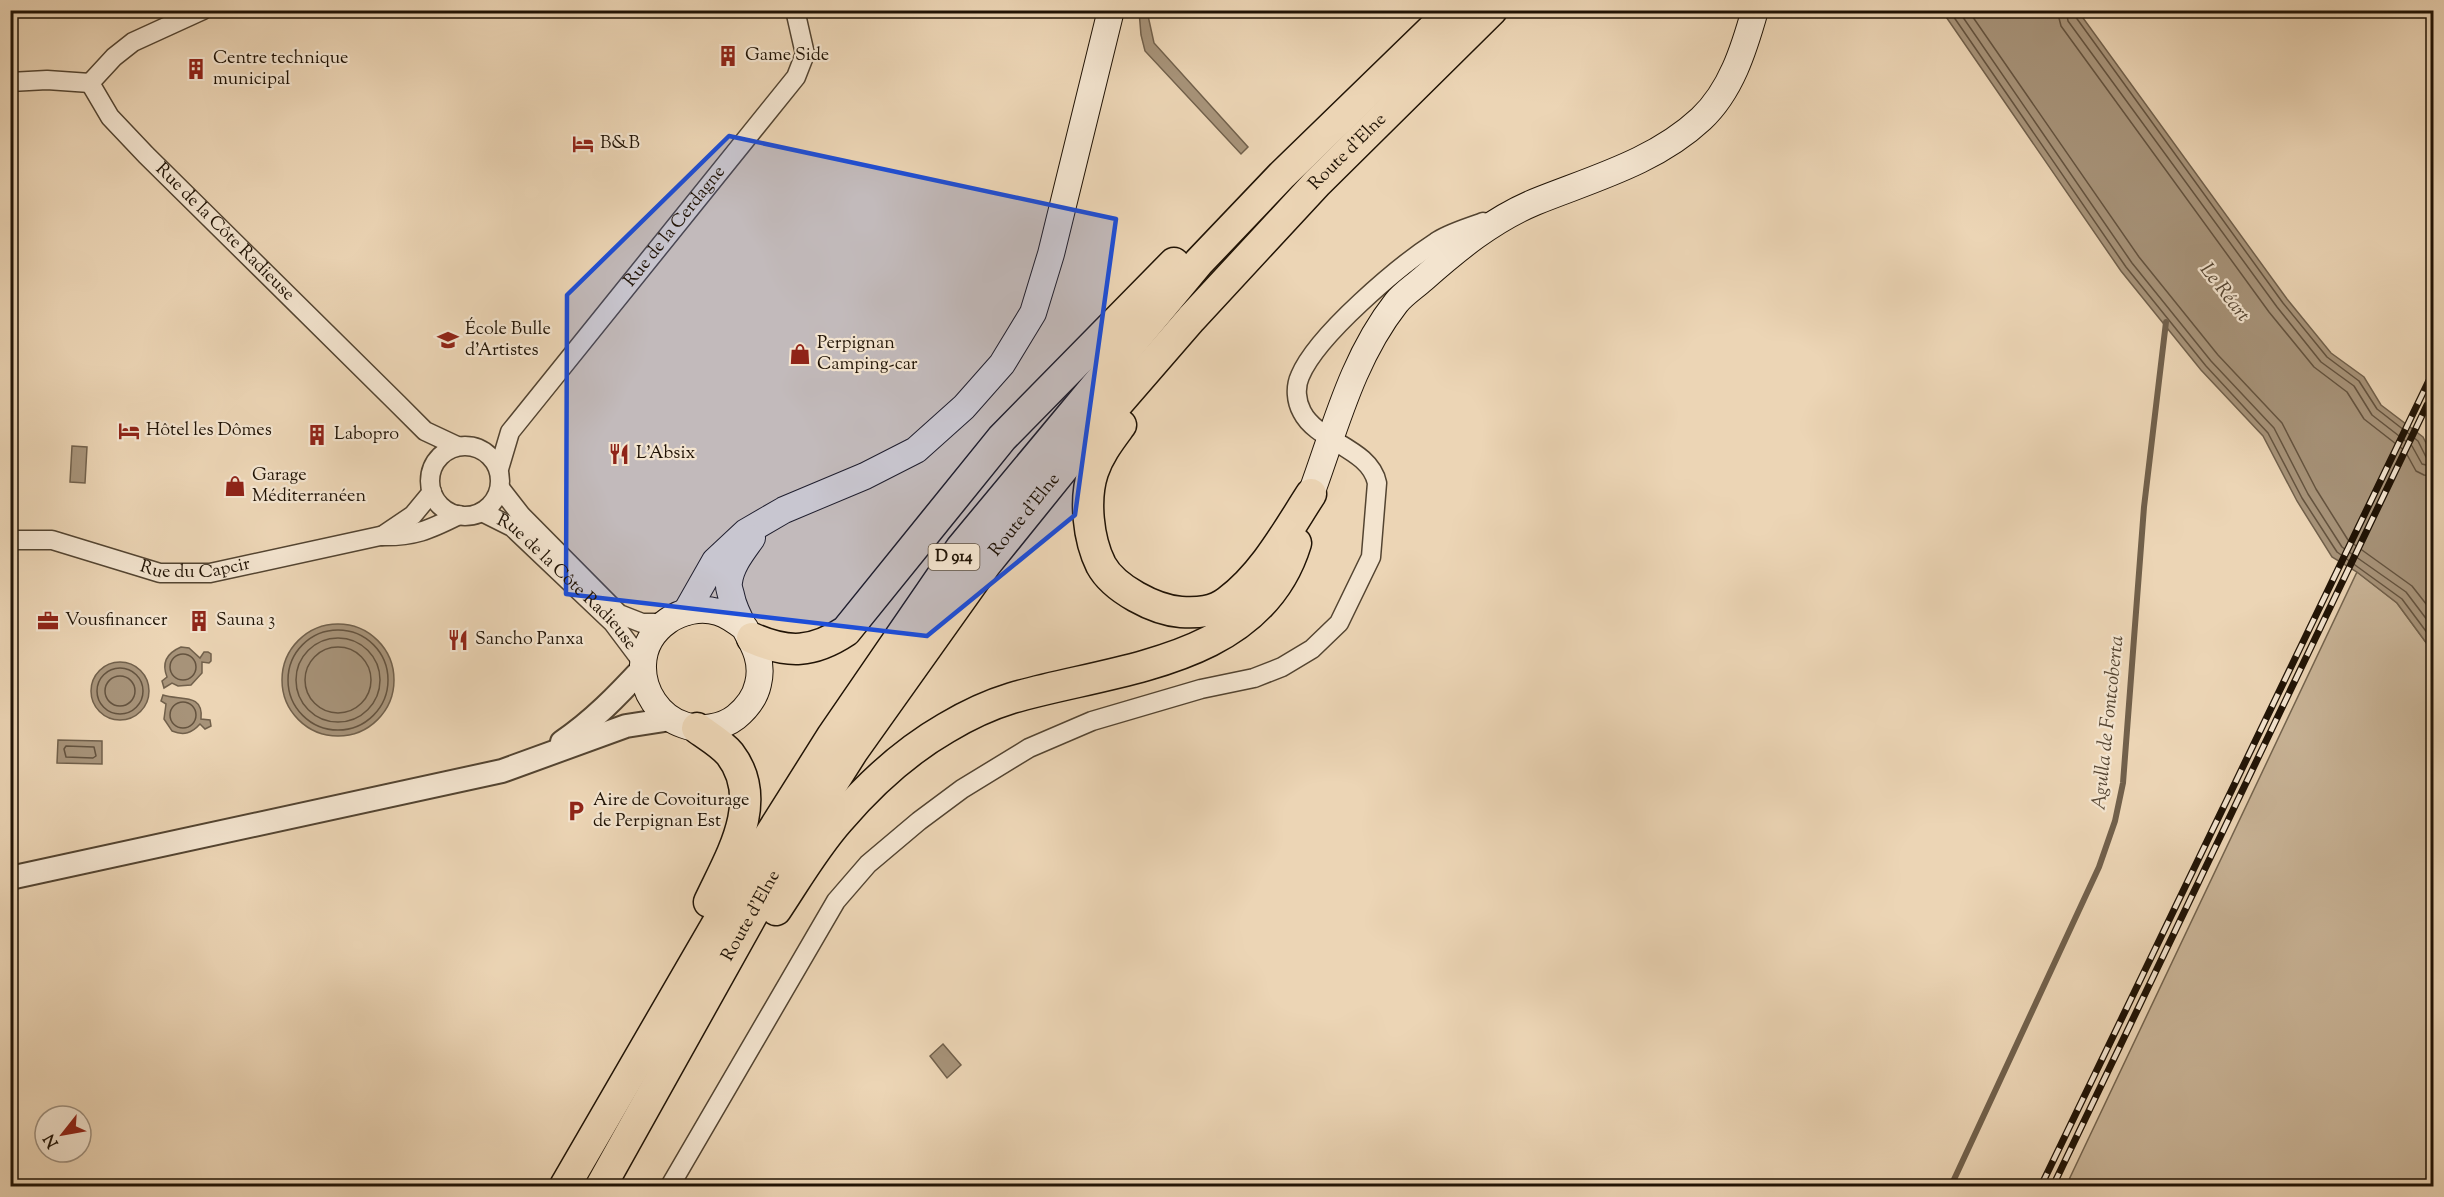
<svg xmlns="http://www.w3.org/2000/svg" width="2444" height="1197" font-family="'Sorts Mill Goudy',serif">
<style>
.green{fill:#c9b497;stroke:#74644e;stroke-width:1.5}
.water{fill:#a79379;stroke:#71604b;stroke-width:1.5}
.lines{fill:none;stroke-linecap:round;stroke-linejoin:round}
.shore{stroke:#64533f;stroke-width:1.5}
.stream{stroke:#71604b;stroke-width:6}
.minor-casing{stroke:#534431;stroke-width:21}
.tertiary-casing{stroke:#534431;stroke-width:26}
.secondary-casing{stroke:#201305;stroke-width:28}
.trunk-casing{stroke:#201305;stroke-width:33}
.minor{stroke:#f3e4cf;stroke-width:18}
.tertiary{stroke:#f3e4cf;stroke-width:22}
.secondary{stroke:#f3e4cf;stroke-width:26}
.trunk{stroke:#ecd5b5;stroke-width:30}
.rail-casing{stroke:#201305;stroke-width:7}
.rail{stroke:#f3e4cf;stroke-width:4.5;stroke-dasharray:14;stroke-linecap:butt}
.marked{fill:#1d4ed8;fill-opacity:0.2;stroke:#1d4ed8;stroke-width:4.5;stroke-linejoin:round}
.labels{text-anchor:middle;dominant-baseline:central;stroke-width:4.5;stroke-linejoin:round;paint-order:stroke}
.shield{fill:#f3e4cf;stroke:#5f5242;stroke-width:1.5}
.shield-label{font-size:16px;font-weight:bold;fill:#201305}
.poi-label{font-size:18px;fill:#201305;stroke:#f3e4cf;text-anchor:start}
.street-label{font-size:18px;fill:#201305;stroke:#f3e4cf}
.water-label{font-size:20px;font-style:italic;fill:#564633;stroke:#f3e4cf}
</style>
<rect width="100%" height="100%" fill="#ecd5b5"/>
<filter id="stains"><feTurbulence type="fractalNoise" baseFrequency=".00333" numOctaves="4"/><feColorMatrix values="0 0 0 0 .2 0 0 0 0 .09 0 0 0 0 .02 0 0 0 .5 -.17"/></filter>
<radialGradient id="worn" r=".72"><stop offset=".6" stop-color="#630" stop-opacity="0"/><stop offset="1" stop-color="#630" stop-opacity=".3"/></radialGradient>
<polygon class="green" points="2357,572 2397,603 2433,652 2433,1186 2066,1186"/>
<g class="water">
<polygon points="1139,11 1147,11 1154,43 1248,147 1241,154 1145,51 1141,35"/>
<polygon points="1942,11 2078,11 2287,299 2331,353 2364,377 2381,405 2423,437 2434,459 2433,652 2397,603 2357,572 2332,557 2297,501 2263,436 2201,370 2121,271"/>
<polygon points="72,446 87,447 85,483 70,482"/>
<circle cx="338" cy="680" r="56"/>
<path d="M181,647L189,648L200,658L204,652H208L211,654V661L209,663L202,662V673L191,685L178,686L172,683L164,688L162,681L167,677C161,662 167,653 181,647Z"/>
<circle cx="120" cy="691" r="29"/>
<path d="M163,695C179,701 204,692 201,719L210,720L211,726L205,729L200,724C192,733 184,736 172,731L164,719L166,704L161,701Z"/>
<polygon points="58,740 102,741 102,764 57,763"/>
<polygon points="943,1044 961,1065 947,1078 930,1056"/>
</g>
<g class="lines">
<g class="shore">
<polyline points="1949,10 2126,267 2206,366 2268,433 2302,498 2337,552 2402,599 2434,642"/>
<polyline points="1958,10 2132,263 2211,361 2274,428 2308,494 2342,547 2406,592 2434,629"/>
<polyline points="1968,10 2139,257 2218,355 2282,423 2316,489 2348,540 2412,586 2434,614"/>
<polyline points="2057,10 2061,26 2269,312 2314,367 2347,392 2364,419 2405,451 2416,471 2424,475 2434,476"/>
<polyline points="2066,10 2068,21 2277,307 2321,362 2354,386 2372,415 2412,446 2422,464 2434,467"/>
<polyline points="2073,10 2075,16 2283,303 2327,357 2359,381 2377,409 2418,441 2426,457 2434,460"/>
<circle cx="338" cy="680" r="50"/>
<circle cx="338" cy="680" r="42"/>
<circle cx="338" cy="680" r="33"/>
<circle cx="183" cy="667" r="13"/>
<circle cx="120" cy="691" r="23"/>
<circle cx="120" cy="691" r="15"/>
<circle cx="183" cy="715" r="13"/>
<polygon points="66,746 94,747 96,756 93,758 66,757 64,749"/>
</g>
<polyline class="stream" points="1951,1186 2099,867 2115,821 2123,783 2144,507 2166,322"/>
<defs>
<g id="minor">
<polyline points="10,82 47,80 90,83"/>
<path id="s1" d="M90,83L110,117L146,155L398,404L425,431L457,446"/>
<polyline points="90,83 114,57 133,42 203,10"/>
<circle cx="465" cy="481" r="35"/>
<path id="s2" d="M499,469L510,432L796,77L805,54L795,10"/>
<polyline points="500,488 521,515 619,614 642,623 664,623"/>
<path id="s3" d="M482,512L512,527L613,623L643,663"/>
<polyline points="382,536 413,515 432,492"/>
<path id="s4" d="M10,540H52L160,573H210L380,536C414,537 429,530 459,515"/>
<path d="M670,1186L836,901L868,864L919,821L962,789L1029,748L1092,721L1201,689L1254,678L1282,667L1312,649L1339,623L1371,557L1377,483C1370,448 1317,442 1302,412C1296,401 1295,387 1300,376C1317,335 1399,266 1436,242C1449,233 1468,228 1483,222"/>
</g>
<g id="tertiary">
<path d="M562,742C593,721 618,695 643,668"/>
<polyline points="10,878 502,771 626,726 671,719"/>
</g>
<g id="secondary">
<path d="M1311,494C1335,429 1352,359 1396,303C1403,294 1414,287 1423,279C1457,249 1492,220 1535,202C1592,179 1655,162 1701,119C1731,91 1744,49 1755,10"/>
<polyline points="686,612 715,561 746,532 784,510 865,476 916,450 964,407 1002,364 1033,313 1051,254 1111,10"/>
<path d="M745,628C736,621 728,615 718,612C683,602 644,628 643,665C642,691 659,717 684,725C700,731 722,728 736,717C747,708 755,698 758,684C767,648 737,628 731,595C730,591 728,586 729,582C731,565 743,551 752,538"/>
</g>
<g id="trunk">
<path d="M1121,425C1110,440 1099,454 1093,472C1084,499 1088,539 1101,565C1114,589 1155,610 1181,612C1198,613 1214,612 1228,601C1264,574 1287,531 1311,494"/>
<path d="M752,638C788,654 813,653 846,631L1002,438L1174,263"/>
<path d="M697,728C708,736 722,744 730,754C766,801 730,857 709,902"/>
<path d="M776,910C796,880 815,847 839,820C869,785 906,751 946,728C966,716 989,705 1012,698C1115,668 1259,664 1296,543"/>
<polyline points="565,1186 754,860 832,736 961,548 1199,262 1282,175 1452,10"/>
<path id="s5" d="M601,1186L774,876L853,751L986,564L1087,439L1191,319L1317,183L1492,10"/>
</g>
</defs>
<use href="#minor" class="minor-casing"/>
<use href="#tertiary" class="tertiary-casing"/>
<use href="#secondary" class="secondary-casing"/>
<use href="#trunk" class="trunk-casing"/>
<use href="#minor" class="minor"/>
<use href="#tertiary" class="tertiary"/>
<use href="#secondary" class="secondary"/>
<use href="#trunk" class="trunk"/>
<defs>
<g id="rail">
<polyline points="2041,1186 2434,370"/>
<polyline points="2053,1186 2427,405"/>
</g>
</defs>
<use href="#rail" class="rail-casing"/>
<use href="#rail" class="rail"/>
</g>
<path class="marked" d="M729,136L1116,219L1075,515L927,636L566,594L567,295Z"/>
<defs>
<symbol id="building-bare" viewBox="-9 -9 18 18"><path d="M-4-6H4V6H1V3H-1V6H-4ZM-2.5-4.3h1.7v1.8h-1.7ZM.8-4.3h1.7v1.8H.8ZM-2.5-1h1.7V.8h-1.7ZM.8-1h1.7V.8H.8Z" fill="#8f2418" stroke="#f3e4cf" stroke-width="2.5" paint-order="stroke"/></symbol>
<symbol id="hotel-bare" viewBox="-9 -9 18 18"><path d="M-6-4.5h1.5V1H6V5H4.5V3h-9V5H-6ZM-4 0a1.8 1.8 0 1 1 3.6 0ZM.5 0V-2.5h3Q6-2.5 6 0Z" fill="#8f2418" stroke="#f3e4cf" stroke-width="2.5" paint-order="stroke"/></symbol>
<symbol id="school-bare" viewBox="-9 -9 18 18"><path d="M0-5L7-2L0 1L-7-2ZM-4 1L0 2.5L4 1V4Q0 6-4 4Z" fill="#8f2418" stroke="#f3e4cf" stroke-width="2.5" paint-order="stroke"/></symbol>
<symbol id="shop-bare" viewBox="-9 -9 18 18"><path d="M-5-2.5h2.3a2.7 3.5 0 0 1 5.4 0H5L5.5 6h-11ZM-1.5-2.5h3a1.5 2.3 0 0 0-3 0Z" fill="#8f2418" stroke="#f3e4cf" stroke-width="2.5" paint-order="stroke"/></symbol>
<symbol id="restaurant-bare" viewBox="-9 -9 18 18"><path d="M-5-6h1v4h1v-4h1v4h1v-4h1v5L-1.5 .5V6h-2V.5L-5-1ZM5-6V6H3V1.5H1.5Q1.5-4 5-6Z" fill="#8f2418" stroke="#f3e4cf" stroke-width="2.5" paint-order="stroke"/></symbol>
<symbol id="office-bare" viewBox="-9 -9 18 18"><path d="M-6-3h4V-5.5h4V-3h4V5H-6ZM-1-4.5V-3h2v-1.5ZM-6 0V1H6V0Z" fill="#8f2418" stroke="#f3e4cf" stroke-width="2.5" paint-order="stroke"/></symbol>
<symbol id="parking-bare" viewBox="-9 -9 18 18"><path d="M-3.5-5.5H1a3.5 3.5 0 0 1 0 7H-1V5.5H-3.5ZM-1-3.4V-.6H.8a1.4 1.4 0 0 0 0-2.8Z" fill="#8f2418" stroke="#f3e4cf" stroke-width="2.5" paint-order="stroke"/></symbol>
</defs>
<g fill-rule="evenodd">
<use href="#building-bare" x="713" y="41" width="30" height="30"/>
<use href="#building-bare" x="181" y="54" width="30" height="30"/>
<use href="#hotel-bare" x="568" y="129" width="30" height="30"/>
<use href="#school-bare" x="433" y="325" width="30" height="30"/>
<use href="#shop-bare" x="785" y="339" width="30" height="30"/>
<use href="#hotel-bare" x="114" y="416" width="30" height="30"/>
<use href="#building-bare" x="302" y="420" width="30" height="30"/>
<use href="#restaurant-bare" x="604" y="439" width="30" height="30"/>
<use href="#shop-bare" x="220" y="471" width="30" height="30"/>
<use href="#office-bare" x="33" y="606" width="30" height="30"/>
<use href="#building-bare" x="184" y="606" width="30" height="30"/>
<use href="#restaurant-bare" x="443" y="625" width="30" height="30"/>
<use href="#parking-bare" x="561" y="796" width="30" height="30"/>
</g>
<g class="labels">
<rect class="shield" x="928.5" y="544" width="51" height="26" rx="4.5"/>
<g class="shield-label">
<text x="954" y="557">D 914</text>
</g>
<g class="poi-label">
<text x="745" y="56">Game Side</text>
<text x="213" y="59">Centre technique<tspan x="213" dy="21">municipal</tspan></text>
<text x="600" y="144">B&amp;B</text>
<text x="465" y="330">École Bulle<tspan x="465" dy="21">d'Artistes</tspan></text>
<text x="817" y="344">Perpignan<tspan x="817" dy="21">Camping-car</tspan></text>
<text x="146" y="431">Hôtel les Dômes</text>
<text x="334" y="435">Labopro</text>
<text x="636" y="454">L'Absix</text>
<text x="252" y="476">Garage<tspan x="252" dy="21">Méditerranéen</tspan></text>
<text x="65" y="621">Vousfinancer</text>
<text x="216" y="621">Sauna 3</text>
<text x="475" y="640">Sancho Panxa</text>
<text x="593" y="801">Aire de Covoiturage<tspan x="593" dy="21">de Perpignan Est</tspan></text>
</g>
<g class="street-label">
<text stroke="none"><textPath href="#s5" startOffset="1281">Route d'Elne</textPath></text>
<text stroke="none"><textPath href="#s2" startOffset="302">Rue de la Cerdagne</textPath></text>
<text stroke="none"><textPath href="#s1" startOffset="202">Rue de la Côte Radieuse</textPath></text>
<text stroke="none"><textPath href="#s5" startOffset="795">Route d'Elne</textPath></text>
<text stroke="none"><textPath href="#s4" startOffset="190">Rue du Capcir</textPath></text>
<text stroke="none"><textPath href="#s3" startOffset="111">Rue de la Côte Radieuse</textPath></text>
<text stroke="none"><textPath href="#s5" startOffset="309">Route d'Elne</textPath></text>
</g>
<g class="water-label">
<text transform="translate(2224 293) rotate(52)">Le Réart</text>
<text transform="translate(2109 723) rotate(-84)">Agulla de Fontcoberta</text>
</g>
</g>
<rect width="2444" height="1197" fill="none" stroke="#ecd5b5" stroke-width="36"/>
<rect x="12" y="12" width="2420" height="1173" fill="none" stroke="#201305" stroke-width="3"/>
<rect x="18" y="18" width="2408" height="1161" fill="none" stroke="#201305" stroke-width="1.5"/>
<g transform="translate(63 1134) rotate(239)"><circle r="28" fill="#f3e4cf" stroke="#9f907e" stroke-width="1.5"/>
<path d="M0-4.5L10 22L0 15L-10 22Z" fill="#8f2418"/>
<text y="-9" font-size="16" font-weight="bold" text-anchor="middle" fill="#201305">N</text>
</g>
<rect width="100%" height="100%" filter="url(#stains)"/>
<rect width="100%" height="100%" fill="url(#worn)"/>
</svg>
